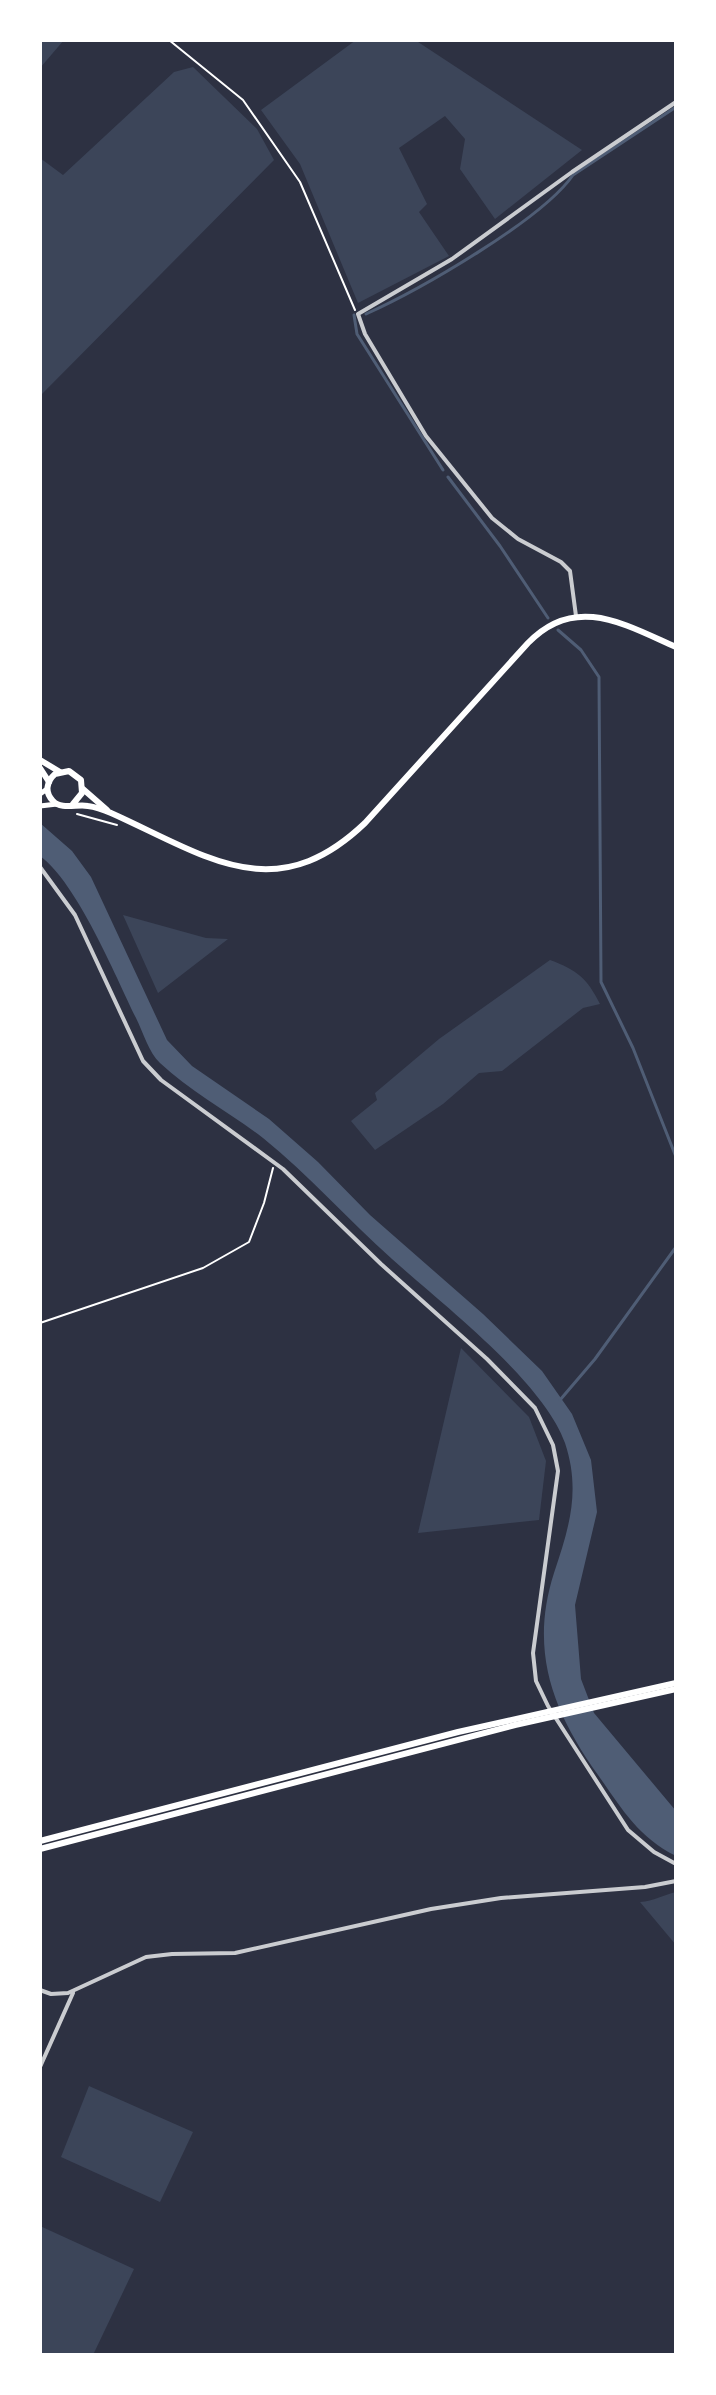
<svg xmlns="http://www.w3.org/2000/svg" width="716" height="2395" font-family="'Titillium Web',sans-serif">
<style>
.green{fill:#3c4559}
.water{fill:#4f5d75}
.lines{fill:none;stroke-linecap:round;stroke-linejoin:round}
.stream{stroke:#4f5d75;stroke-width:3}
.path{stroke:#fff;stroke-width:2}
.minor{stroke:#caccd0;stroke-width:4}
.secondary{stroke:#fff;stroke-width:5}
.primary{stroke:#fff;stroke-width:6}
.trunk{stroke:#fff;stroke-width:6}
</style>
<rect width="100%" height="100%" fill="#2d3142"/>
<g class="green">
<polygon points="40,40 64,40 40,68"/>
<polygon points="356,40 415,40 582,150 495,219 460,169 465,139 445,116 399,148 427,204 419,212 449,256 358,303 300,164 261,110"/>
<polygon points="193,67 257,129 274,160 40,396 40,158 63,175 174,72"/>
<polygon points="123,915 206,938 228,939 158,993"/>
<path d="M550,960C577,970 587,978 600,1004L583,1008L502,1071L479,1073L443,1104L375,1150L351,1121L377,1100L375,1093L439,1039Z"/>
<polygon points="461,1348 529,1417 546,1461 539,1520 418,1533"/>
<path d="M676,1892V1945L640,1902C654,1901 663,1895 676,1892Z"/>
<polygon points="89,2086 193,2132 160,2202 61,2157"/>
<polygon points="40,2226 134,2269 93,2355 40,2355"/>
</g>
<path class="water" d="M40,823L72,851L91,877L167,1040L192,1066L269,1119L318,1162L370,1215L483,1314L542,1371L572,1414L591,1460L597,1512L575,1605L581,1679L594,1713L676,1811V1856C638,1837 622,1809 598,1775C553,1712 529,1651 554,1573C569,1528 581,1491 565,1443C543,1381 442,1304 392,1259C348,1220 309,1175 263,1138C229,1112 191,1092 160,1063C149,1053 143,1032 136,1018C115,975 77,883 40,856Z"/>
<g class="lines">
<g class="stream">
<path d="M366,314C419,290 542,220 573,175L676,107"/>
<polyline points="354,315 357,334 443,470"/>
<polyline points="448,477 500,546 548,618"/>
<polyline points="558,630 581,650 599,677 601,982 633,1048 676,1157"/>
<polyline points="560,1400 595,1359 676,1247"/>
</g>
<g class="path">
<polyline points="169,40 243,100 300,182 355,310"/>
<polyline points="77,814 117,825"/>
<polyline points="40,1323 203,1268 249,1242 264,1203 273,1168"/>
</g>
<g class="minor">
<polyline points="576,616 570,571 561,562 518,539 492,518 426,436 365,334 358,314 452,259 572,172 676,102"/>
<polyline points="40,867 75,915 143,1061 161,1080 283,1169 381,1264 487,1359 535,1408 553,1445 558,1471 533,1653 536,1681 548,1706 628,1830 654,1852 676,1864"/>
<polyline points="40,1990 51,1994 68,1993 146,1957 172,1954 235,1953 431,1909 501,1898 645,1887 676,1881"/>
<polyline points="40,2067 73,1993"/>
</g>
<g class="secondary">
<polyline points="40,794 47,789"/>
<polyline points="40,806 57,804"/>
</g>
<g class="primary">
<polyline points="40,760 60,772"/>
<polyline points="40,768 49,782"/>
<polyline points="83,789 107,810"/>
<path d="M73,804L82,793L81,780L69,771L55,774C47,781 44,792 53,801C61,810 77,804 88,806C96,807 104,810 111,813C205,855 274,910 365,823L528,643C575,594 624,624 676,647"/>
</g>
<g class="trunk">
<polyline points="40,1841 458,1732 676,1683"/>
<polyline points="40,1849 515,1725 676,1689"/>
</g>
</g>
<rect width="716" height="2395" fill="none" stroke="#ffffff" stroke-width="84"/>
</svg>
